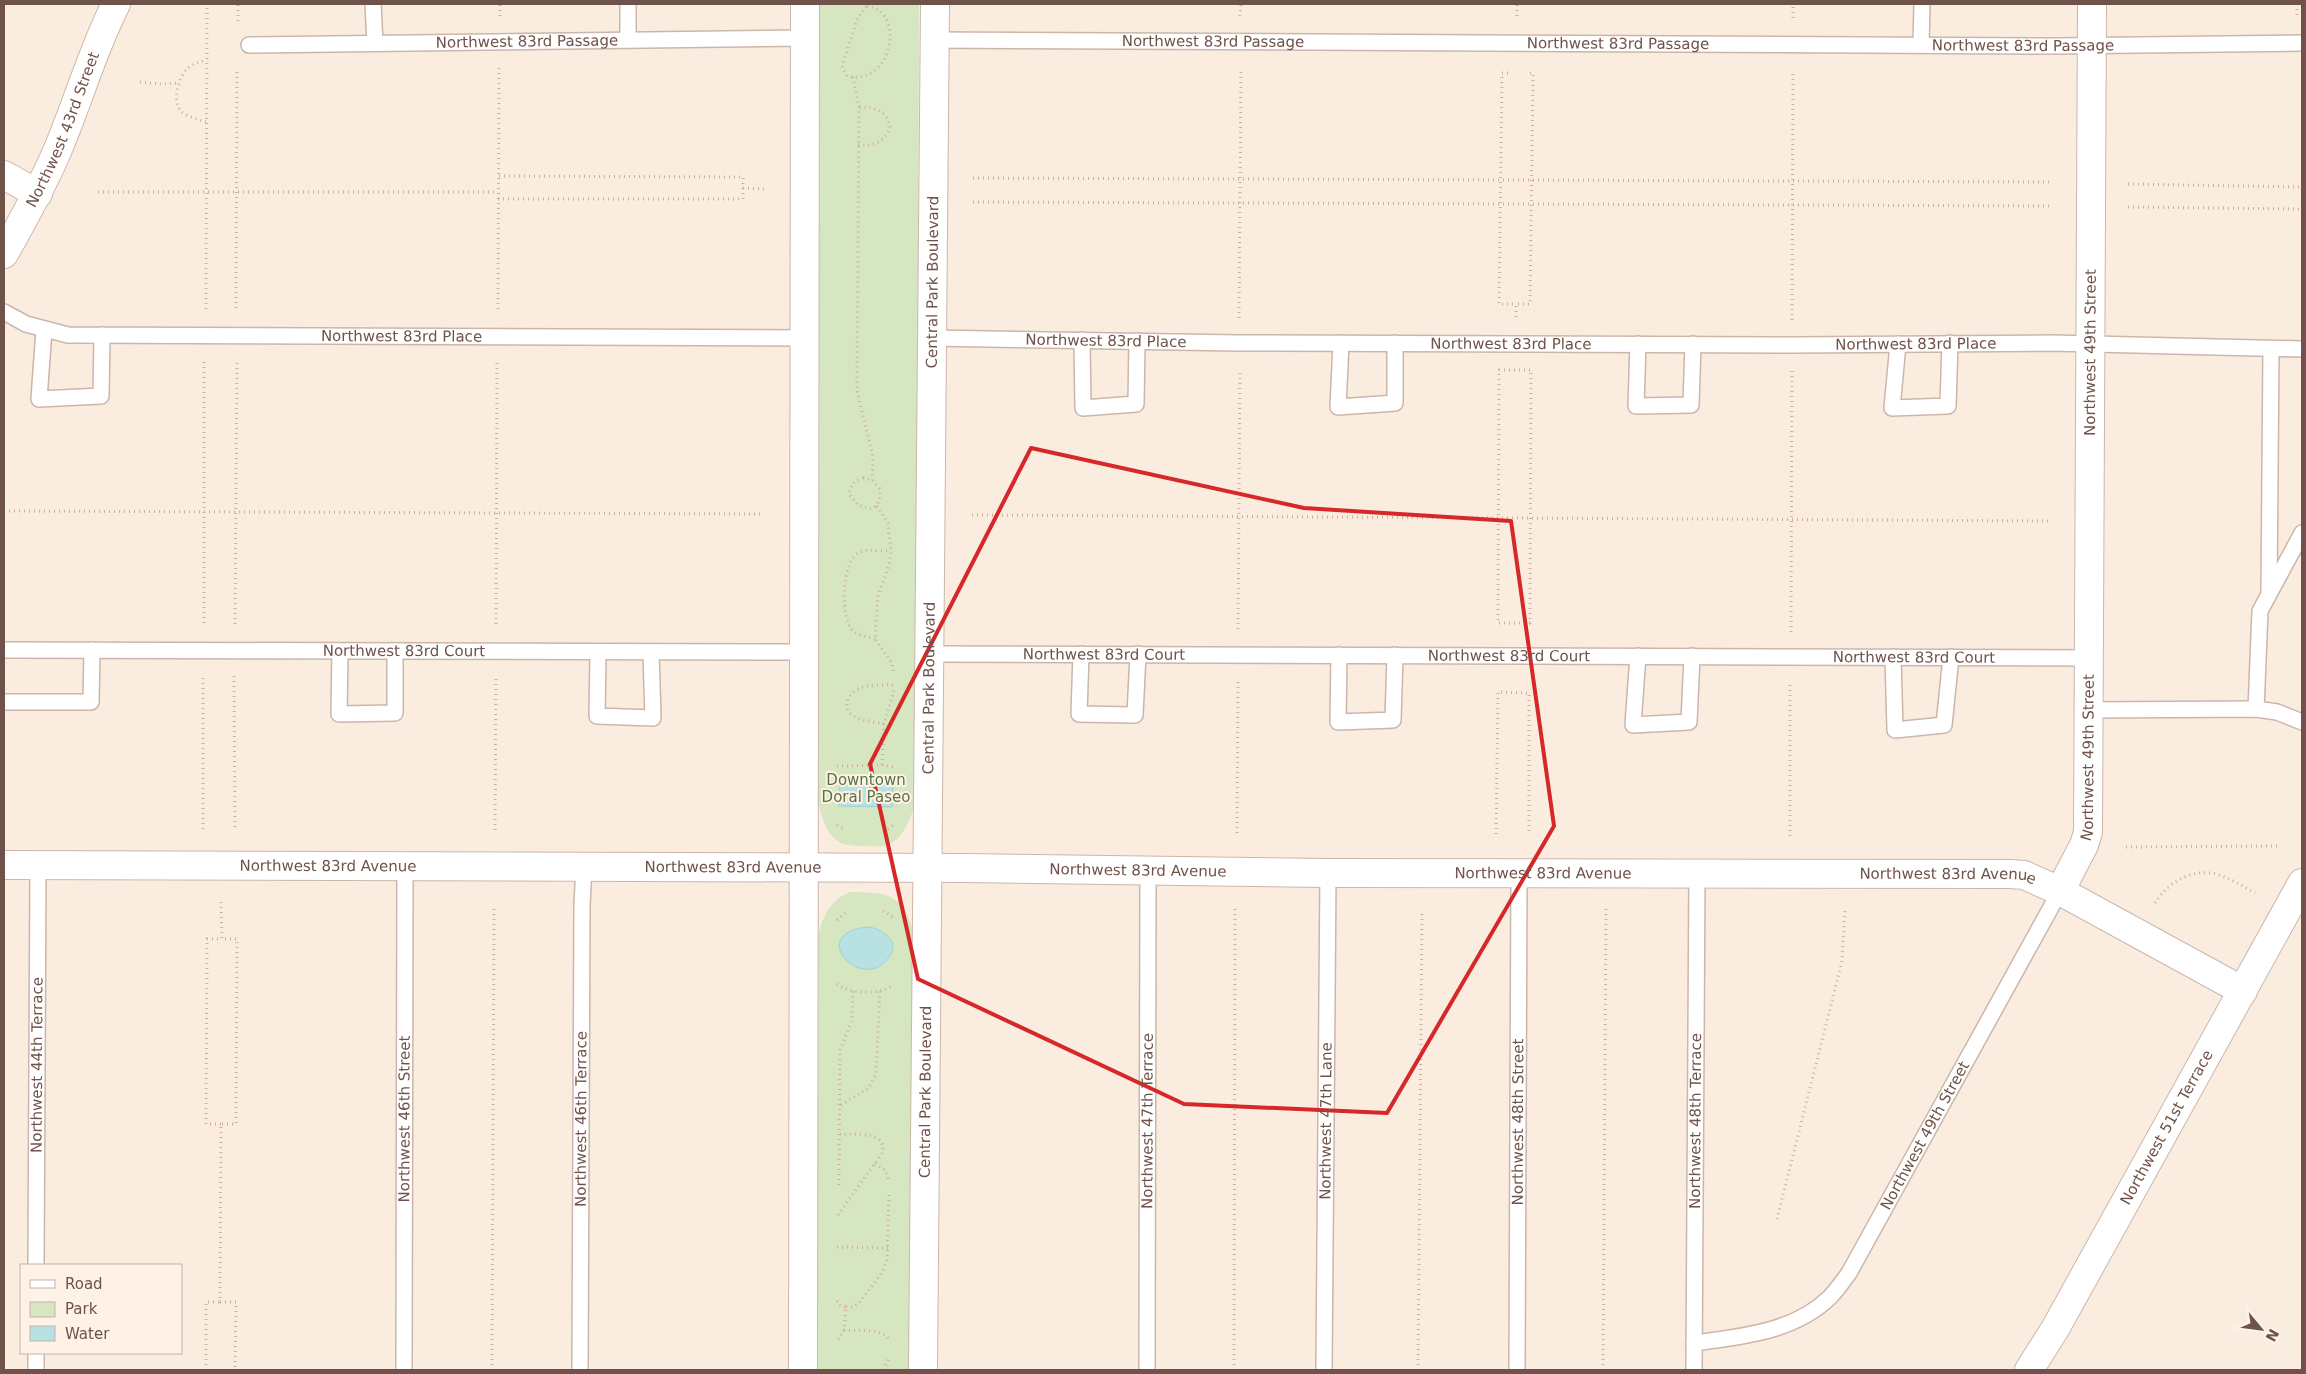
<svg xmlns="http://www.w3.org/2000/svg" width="2306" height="1374" font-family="'DejaVu Sans',sans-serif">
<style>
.green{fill:#d5e6c0}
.water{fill:#b7e1e2;stroke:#9ed2d3}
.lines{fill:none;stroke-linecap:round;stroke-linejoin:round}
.lane-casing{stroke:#ccb6ab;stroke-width:18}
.street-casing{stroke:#ccb6ab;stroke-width:30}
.secondary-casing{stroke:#cfb5a9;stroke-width:30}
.path{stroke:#d2ac9e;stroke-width:3;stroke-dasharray:1 4;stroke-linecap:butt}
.lane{stroke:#fff;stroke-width:15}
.street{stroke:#fff;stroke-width:28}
.secondary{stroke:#fff;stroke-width:28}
.marked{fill:none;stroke:#d62828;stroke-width:4;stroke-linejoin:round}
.labels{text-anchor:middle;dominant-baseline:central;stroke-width:4;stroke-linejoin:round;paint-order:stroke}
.street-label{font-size:15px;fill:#6f5249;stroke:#fef2e6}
.park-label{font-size:15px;fill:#577542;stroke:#fef2e6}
</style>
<rect width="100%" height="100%" fill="#faede0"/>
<g class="green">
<path d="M820,4H919L916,798C913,815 903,843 883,846C877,847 870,846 863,846C853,846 842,846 834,838C823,827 820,810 817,796Z"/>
<path d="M851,892C894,893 904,895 915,940L913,1370H814L816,943C821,922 828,899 851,892Z"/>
</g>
<g class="water">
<polygon points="840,777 893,778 892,807 839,806"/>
<path d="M870,927C883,930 900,941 890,956C863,997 803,931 870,927Z"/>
</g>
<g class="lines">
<defs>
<g id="lane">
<polyline points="373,4 375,43"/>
<polyline points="628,40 628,4"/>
<path id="s1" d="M934,40L2055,46L2302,43"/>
<polyline points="1921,44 1922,4"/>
<path id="s2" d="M249,45L805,38"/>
<path id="s3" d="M4,312L26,324L68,335L804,338"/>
<polyline points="44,330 39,399 101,396 102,335"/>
<path id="s4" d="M931,338L1239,343L1793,345L2052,343L2302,349"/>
<polyline points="1082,340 1083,408 1136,404 1137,341"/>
<polyline points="1341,343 1338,407 1395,403 1395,343"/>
<polyline points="1638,344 1636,406 1691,405 1693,344"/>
<polyline points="1898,344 1892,408 1948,406 1950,343"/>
<polyline points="2269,592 2271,349"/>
<path id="s5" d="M4,650L804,652"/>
<polyline points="340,651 339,714 395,713 395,651"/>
<polyline points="598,652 597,716 653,718 651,652"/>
<path id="s6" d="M929,654L2090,658"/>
<polyline points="1081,654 1079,714 1135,715 1138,654"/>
<polyline points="1339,655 1338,722 1393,720 1395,655"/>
<polyline points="1638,656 1633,725 1689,722 1692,656"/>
<polyline points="1893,657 1895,730 1944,725 1951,657"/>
<polyline points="4,702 91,702 92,650"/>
<polyline points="2256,709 2260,611 2302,533"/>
<polyline points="2088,710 2256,709 2277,712 2302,722"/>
<path id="s7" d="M36,1265L38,865"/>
<path id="s8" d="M1694,1343C1740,1337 1795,1332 1830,1297C1837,1290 1843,1281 1849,1273L2060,891"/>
<polyline points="36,1370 36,1353"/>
<path id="s9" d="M404,1370L405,867"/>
<path id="s10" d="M580,1370L582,905L584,867"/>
<path id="s11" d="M1147,1370L1148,871"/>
<path id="s12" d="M1324,1370L1328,873"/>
<path id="s13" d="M1517,1370L1519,874"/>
<path id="s14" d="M1694,1370L1697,872"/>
</g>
<g id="street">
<polyline points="4,175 38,194"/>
<path id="s15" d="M4,865L964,868L1328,873L2010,874L2024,875L2060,891L2243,991"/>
<path id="s16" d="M2060,891L2084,845L2088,832L2092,4"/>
<polyline points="803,1370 805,4"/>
<path id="s17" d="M923,1370L935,4"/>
<path id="s18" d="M2029,1370L2055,1329L2302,883"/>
</g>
<g id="secondary">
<path id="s19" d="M4,254C22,222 40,190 55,156C77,106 91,53 116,4"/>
</g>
</defs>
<use href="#lane" class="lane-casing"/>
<use href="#street" class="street-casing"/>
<use href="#secondary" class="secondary-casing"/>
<g class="path">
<polyline points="2297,4 2297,16"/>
<path d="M867,6C907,11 892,87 847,76L842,66L858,17Z"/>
<polyline points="500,16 500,4"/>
<polyline points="1240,16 1241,4"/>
<polyline points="1517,16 1517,4"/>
<polyline points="1793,18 1793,4"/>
<polyline points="238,21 238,4"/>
<polyline points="1508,73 1502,73 1499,304 1516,304"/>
<polyline points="853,77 859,107 857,391 873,456 872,480"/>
<polyline points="140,82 161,84 179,83"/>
<path d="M206,122C197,119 187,117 181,111C172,102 178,79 186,70C192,64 199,62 207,60"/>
<path d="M858,145C874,146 882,143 890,129C889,111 875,107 859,107"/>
<polyline points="973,178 2053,182"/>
<polyline points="2128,184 2302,187"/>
<polyline points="743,188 764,189"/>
<polyline points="98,192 498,192"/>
<polyline points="498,199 743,199 743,177 498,176"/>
<polyline points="973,202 2053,206"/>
<polyline points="2128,207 2302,209"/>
<polyline points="236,308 237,69"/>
<polyline points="206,309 207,4"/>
<polyline points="498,309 499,68"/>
<polyline points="1516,317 1516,304 1530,304 1533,73 1530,73"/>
<polyline points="1239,318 1241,69"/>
<polyline points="1792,320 1793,71"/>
<polygon points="1499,370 1531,370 1530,623 1498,623"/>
<path d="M863,478L872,480L880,489C880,498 880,504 872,509L858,505L849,494C851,484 854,481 863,478Z"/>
<polyline points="877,506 888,523 891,551 889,566 878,595 875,639 892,663 894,674"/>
<polyline points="4,511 763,514"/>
<polyline points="972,515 2052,521"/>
<polyline points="204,623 204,362"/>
<polyline points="235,624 237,362"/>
<polyline points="496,624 497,363"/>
<polyline points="1238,629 1240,370"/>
<polyline points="1791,632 1792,371"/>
<path d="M875,639C868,637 859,636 853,631C840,619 841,560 860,552C868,549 882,551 891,551"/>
<polyline points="234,676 235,829"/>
<path d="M884,724C871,721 840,720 848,699C851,693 857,689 863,687C873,685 884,685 894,685"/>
<polyline points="882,765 884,724 894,690"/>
<polyline points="837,766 882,765 895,767"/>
<polyline points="837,825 844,829"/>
<polyline points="203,829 203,677"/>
<polyline points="888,829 895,824"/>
<polyline points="495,830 496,677"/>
<polyline points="1237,833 1238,682"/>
<polyline points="1496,834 1498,692 1529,693 1529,835"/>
<polyline points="1790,836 1790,683"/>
<polyline points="2126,847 2281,846"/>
<polyline points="221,902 222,939 237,939 236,1124 221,1124 220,1302 236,1302 235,1370"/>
<path d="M2155,903C2167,883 2192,868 2216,874C2230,878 2242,886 2255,893"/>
<polyline points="883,911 893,917"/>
<polyline points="837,920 848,911"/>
<path d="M837,984C850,994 879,995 892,986"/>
<polyline points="841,1105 869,1088 876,1074 880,991"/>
<polyline points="221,1124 206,1124 207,939 222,939"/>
<polyline points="875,1164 885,1170 889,1181"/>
<polyline points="839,1185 840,1050 852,1020 853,991"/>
<path d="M838,1215L883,1152C885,1130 855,1135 840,1134"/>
<polyline points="1777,1219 1842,961 1845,910"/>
<polyline points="837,1247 888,1248"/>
<polyline points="837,1301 839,1305 846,1307 844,1330 838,1340"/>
<polyline points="846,1307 853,1307 859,1303 882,1273 887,1260 889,1192"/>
<path d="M844,1330C857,1331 882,1328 889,1339"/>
<polyline points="206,1370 206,1302 220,1302"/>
<polyline points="492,1370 494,905"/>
<polyline points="884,1370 889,1357"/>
<polyline points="1234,1370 1235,909"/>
<polyline points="1418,1370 1422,910"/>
<polyline points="1603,1370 1606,908"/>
</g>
<use href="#lane" class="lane"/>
<use href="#street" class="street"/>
<use href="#secondary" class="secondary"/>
</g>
<path class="marked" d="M1031,448L1304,508L1511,521L1554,826L1387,1113L1184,1104L918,979L870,764Z"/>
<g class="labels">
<g class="street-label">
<text stroke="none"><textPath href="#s2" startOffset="278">Northwest 83rd Passage</textPath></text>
<text stroke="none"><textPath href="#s1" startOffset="279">Northwest 83rd Passage</textPath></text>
<text stroke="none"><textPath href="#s1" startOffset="684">Northwest 83rd Passage</textPath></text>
<text stroke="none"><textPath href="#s1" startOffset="1089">Northwest 83rd Passage</textPath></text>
<text stroke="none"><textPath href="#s19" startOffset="138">Northwest 43rd Street</textPath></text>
<text stroke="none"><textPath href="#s17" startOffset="1088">Central Park Boulevard</textPath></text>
<text stroke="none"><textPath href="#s3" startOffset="402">Northwest 83rd Place</textPath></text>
<text stroke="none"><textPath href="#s4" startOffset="175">Northwest 83rd Place</textPath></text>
<text stroke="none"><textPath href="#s4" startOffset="580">Northwest 83rd Place</textPath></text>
<text stroke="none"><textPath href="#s4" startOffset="985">Northwest 83rd Place</textPath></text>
<text stroke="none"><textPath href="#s16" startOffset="545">Northwest 49th Street</textPath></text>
<text stroke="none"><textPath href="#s5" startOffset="400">Northwest 83rd Court</textPath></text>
<text stroke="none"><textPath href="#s6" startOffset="175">Northwest 83rd Court</textPath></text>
<text stroke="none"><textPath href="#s6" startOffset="580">Northwest 83rd Court</textPath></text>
<text stroke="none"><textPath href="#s6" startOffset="985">Northwest 83rd Court</textPath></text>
<text stroke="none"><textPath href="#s17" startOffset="682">Central Park Boulevard</textPath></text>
<text stroke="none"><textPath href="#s16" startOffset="140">Northwest 49th Street</textPath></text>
<text stroke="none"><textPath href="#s15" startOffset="324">Northwest 83rd Avenue</textPath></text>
<text stroke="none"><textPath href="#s15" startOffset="729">Northwest 83rd Avenue</textPath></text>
<text stroke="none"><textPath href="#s15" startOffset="1134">Northwest 83rd Avenue</textPath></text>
<text stroke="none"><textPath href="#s15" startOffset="1539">Northwest 83rd Avenue</textPath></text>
<text stroke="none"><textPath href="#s15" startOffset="1944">Northwest 83rd Avenue</textPath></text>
<text stroke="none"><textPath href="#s7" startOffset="200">Northwest 44th Terrace</textPath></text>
<text stroke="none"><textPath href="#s17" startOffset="278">Central Park Boulevard</textPath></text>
<text stroke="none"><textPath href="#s10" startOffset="251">Northwest 46th Terrace</textPath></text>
<text stroke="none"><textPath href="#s9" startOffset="251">Northwest 46th Street</textPath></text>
<text stroke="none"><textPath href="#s11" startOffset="249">Northwest 47th Terrace</textPath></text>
<text stroke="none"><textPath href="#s14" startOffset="249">Northwest 48th Terrace</textPath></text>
<text stroke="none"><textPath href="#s12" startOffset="249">Northwest 47th Lane</textPath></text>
<text stroke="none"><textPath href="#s13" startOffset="248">Northwest 48th Street</textPath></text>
<text stroke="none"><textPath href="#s18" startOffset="279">Northwest 51st Terrace</textPath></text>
<text stroke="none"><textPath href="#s8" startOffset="334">Northwest 49th Street</textPath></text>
</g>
<g class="park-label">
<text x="866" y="780">Downtown<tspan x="866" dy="17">Doral Paseo</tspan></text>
</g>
</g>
<rect width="2306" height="1374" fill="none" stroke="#6f5249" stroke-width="10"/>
<rect x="20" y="1264" width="162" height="90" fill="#fef2e6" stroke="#c5b2a7"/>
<rect x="30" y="1280" width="25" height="8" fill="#ffffff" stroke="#c5b2a7"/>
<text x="65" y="1289" font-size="15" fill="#6f5249">Road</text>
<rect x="30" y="1302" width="25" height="15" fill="#d5e6c0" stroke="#c5b2a7"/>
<text x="65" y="1314" font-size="15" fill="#6f5249">Park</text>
<rect x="30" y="1326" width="25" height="15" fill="#b7e1e2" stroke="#c5b2a7"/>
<text x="65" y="1339" font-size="15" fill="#6f5249">Water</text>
<g transform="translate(2261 1329) rotate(119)" stroke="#fef2e6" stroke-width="4" paint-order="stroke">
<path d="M0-4L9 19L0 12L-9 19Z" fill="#6f5249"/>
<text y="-8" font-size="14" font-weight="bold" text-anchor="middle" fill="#6f5249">N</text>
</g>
</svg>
